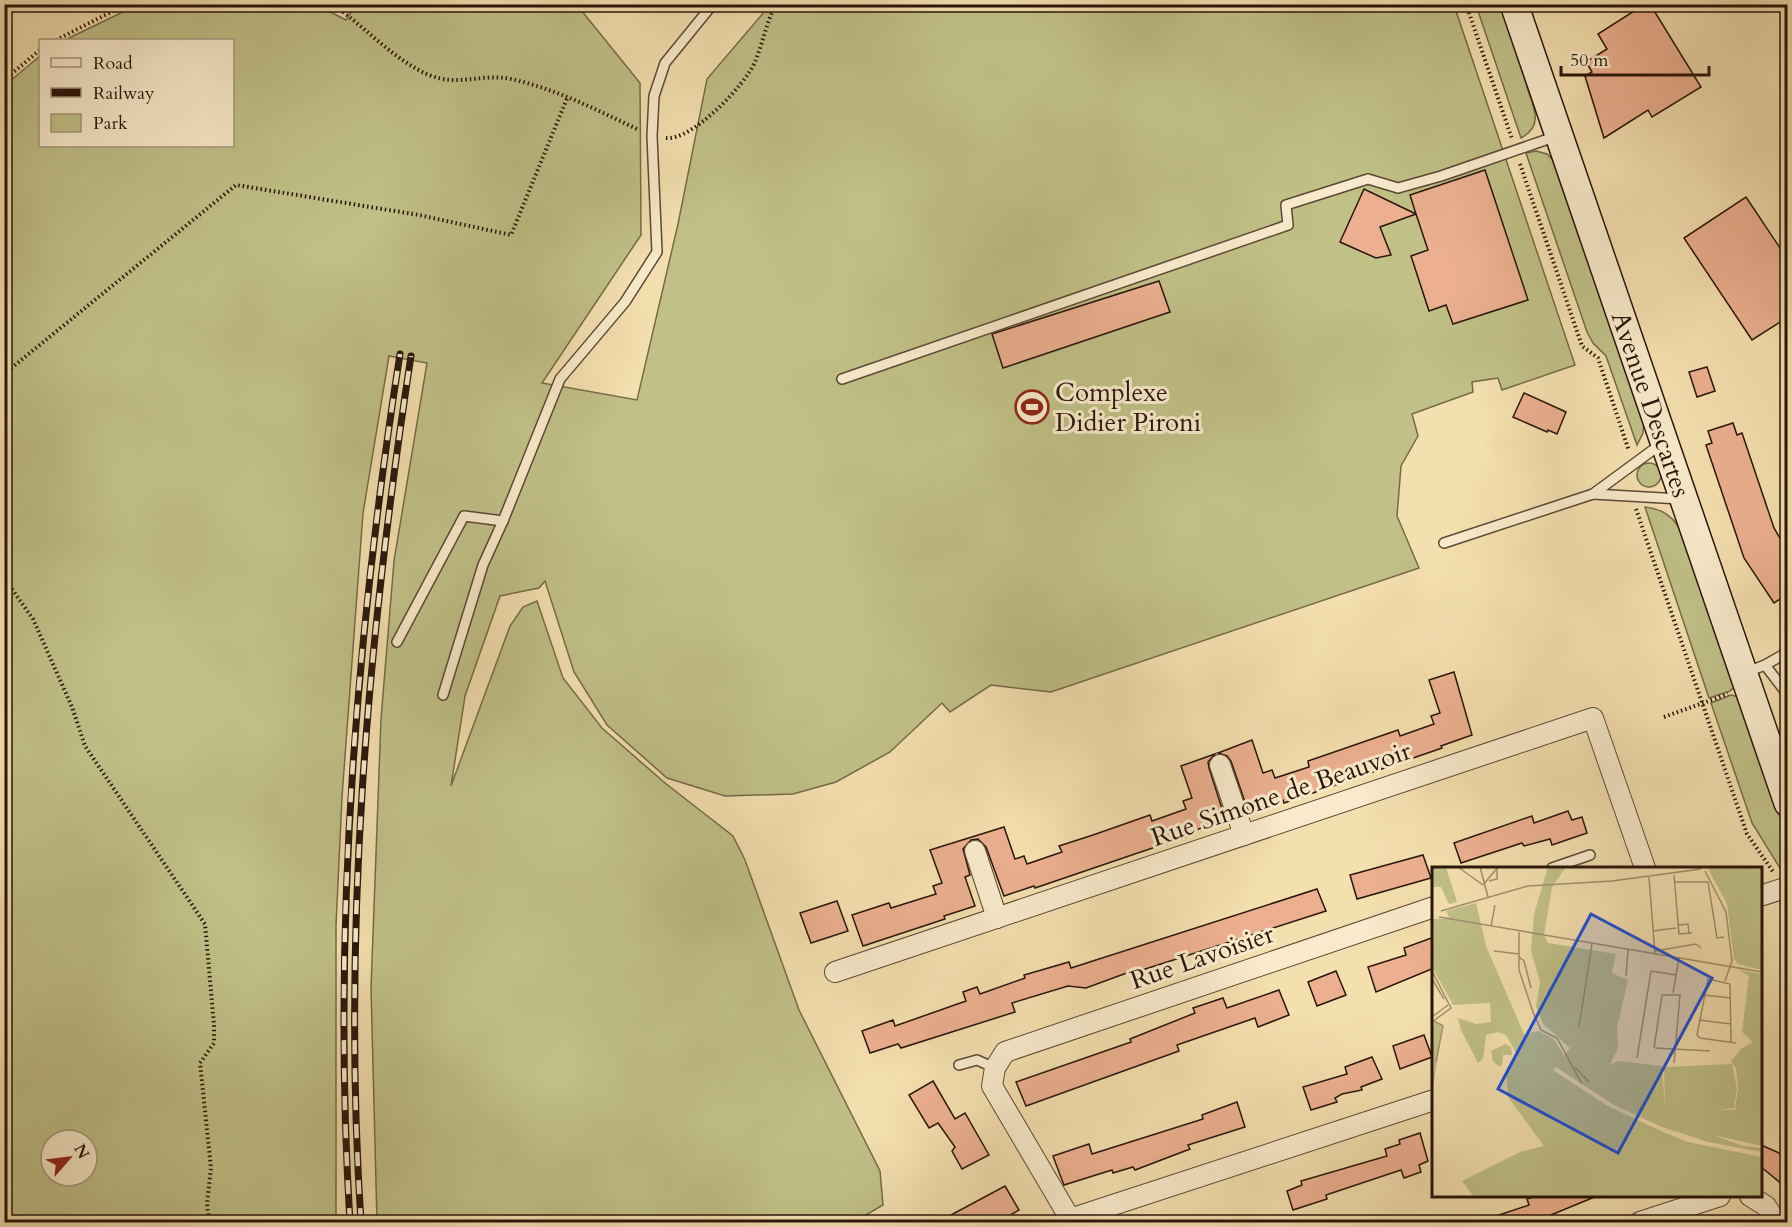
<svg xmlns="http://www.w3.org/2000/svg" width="1792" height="1227" font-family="Cardo,serif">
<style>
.green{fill:#c0c087;stroke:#746a49;stroke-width:1.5;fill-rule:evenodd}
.building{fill:#ecb090;stroke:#28150b;stroke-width:1.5}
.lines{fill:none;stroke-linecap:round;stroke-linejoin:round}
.lane-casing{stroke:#5b4834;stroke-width:12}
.street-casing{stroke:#5b4834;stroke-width:22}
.secondary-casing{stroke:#28150b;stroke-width:30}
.path{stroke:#28150b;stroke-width:4;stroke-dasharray:1.5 3;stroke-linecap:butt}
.lane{stroke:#f8eacb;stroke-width:9}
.street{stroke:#f8eacb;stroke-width:20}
.secondary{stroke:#f8eacb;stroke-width:27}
.rail-casing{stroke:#28150b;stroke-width:7}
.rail{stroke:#f8eacb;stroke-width:4.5;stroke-dasharray:14;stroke-linecap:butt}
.labels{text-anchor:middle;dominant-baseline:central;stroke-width:6;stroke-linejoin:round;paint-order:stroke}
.poi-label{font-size:26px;fill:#28150b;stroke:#f8eacb;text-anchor:start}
.street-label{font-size:26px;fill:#28150b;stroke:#f8eacb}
.inset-road{fill:none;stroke:#a28e6d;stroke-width:1.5}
.view{fill:#1d4ed8;fill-opacity:0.15;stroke:#1d4ed8;stroke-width:3}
.inset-edge{fill:none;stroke:#28150b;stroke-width:3}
</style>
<rect width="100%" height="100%" fill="#f4dfaf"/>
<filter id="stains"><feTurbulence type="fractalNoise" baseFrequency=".00333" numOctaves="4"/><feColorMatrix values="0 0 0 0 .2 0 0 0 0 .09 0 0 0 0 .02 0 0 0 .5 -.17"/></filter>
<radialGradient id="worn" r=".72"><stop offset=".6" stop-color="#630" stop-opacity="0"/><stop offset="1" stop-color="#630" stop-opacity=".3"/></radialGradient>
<g class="green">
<path d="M137,5H317L346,20L356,5H577L640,83L641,235L542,383L637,400L678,224L707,79L770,5H1454L1575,365L1502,390L1498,378L1472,382L1473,392L1412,414L1418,436L1401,466L1397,516L1419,568L1051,692L991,685L950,712L942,703L890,752L836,782L793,794L725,796L667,778L607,725L574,672L545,581L539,588L500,596L465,696L451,786L510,626L523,607L537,601L563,678L602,728L665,783L733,836L745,860L799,1010L880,1171L883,1205L854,1222H377L371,988L381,719L394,561L427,363L389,356L363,513L342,797L336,925V1222H5L4,86L40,56V146H232V40H65ZM51,1140H87V1176H51Z"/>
<path d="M1476,5H1504L1532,85L1527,87C1534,107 1544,126 1521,138Z"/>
<polygon points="1536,151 1547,154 1556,163 1644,420 1643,433 1637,445 1606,356 1593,343 1587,332 1526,153"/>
<circle cx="1649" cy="475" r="12"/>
<path d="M1645,507C1664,509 1675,518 1683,535L1736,685L1730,691L1709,698Z"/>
<polygon points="1731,695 1739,697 1787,838 1787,865 1783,873 1752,823 1711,703"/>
</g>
<g class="building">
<polygon points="1645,4 1650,4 1701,87 1652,117 1648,110 1604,138 1585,76 1592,72 1586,62 1607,49 1598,34"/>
<polygon points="1485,170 1528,300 1453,324 1446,305 1429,311 1411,256 1428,250 1416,214 1380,227 1391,255 1376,258 1340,242 1364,189 1416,214 1410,195"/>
<polygon points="1746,197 1788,260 1788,317 1752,340 1684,238"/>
<polygon points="1159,281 1170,312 1003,368 992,334"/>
<polygon points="1707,367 1715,391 1697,397 1689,372"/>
<polygon points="1524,393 1566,412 1557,434 1548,430 1547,432 1513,417"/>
<polygon points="1733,423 1737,435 1742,433 1774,528 1788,552 1788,594 1774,603 1744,558 1706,445 1712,443 1708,431"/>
<polygon points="1454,672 1472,735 1441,746 1442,748 1284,803 1283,800 1248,811 1231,761 1227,756 1218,753 1252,740 1263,773 1272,770 1275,778 1309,767 1308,761 1398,730 1400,736 1434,724 1431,716 1440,713 1429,680"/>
<polygon points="1215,754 1208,762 1209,768 1225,818 1224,820 1193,831 1194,834 1126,857 1035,888 1034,886 1004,896 986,847 978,839 971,840 963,849 970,875 965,877 975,906 944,916 945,919 863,946 852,915 889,903 891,908 936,894 933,886 942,883 930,850 1004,827 1015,859 1024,856 1027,864 1062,852 1059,846 1093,835 1150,815 1152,821 1186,809 1183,801 1192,798 1181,766"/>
<polygon points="1568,811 1572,820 1582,817 1587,833 1552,845 1550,839 1524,846 1522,843 1461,863 1454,843 1532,816 1534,823"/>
<polygon points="1423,855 1431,878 1357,899 1350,875"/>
<polygon points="1317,889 1326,911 1136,972 1135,970 1086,988 1068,986 1012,1003 1015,1012 901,1048 898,1044 870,1053 862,1031 893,1020 895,1026 966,1001 963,992 977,987 980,994 1025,978 1024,975 1069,962 1071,968"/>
<polygon points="837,901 848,931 811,943 800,913"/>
<polygon points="1434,937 1434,968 1376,992 1368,967 1406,955 1404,948"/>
<polygon points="1336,971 1346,995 1317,1006 1308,982"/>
<polygon points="1279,990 1289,1015 1258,1027 1255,1018 1177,1045 1179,1051 1026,1106 1016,1082 1131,1042 1130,1039 1195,1013 1193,1008 1223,998 1227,1008"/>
<polygon points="1424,1035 1432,1057 1400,1069 1393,1046"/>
<polygon points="1372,1057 1382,1079 1361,1087 1362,1090 1342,1094 1335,1098 1337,1102 1311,1110 1303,1087 1347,1074 1345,1067"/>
<polygon points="933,1081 955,1119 965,1113 989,1155 962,1169 952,1151 955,1147 938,1123 929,1128 909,1095"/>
<polygon points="1237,1102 1245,1127 1188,1145 1190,1149 1135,1170 1133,1167 1113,1173 1112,1170 1064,1185 1062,1180 1053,1156 1089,1144 1092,1154 1203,1119 1202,1115"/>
<polygon points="1420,1133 1428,1161 1419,1165 1421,1172 1404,1178 1401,1170 1326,1195 1327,1199 1293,1210 1287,1191 1302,1185 1301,1181 1387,1156 1385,1149 1400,1144 1399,1140"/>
<polygon points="1761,1145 1788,1157 1788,1189 1761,1167"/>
<polygon points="1005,1186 1019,1210 998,1222 938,1222"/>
<polygon points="1536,1196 1597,1196 1534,1222 1485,1222 1484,1220 1529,1205 1527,1199"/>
</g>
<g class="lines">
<defs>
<g id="lane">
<polyline points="842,379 1288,225 1286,205 1368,179 1398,188 1441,176 1557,136"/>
<polyline points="1593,494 1680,499"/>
<polyline points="1444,543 1593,494 1661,444"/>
<polyline points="397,642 464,516 503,521 560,379 625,302 657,252 652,136 654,96 665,63 713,4"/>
<polyline points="1765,665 1788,695"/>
<polyline points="1747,672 1765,665 1788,652"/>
<polyline points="443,695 483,565 503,521"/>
<polyline points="1552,868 1590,855"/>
<polyline points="959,1065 977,1060 995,1068"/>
</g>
<g id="street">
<polyline points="1220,765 1244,835"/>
<polyline points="975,851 997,918"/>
<polyline points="1760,896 1788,887"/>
<polyline points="835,972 1593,718 1645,868"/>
<polyline points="1750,1196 1766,1206 1776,1222"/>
<polyline points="1070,1219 1434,1100"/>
<polyline points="1072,1222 992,1086 995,1068 1005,1052 1434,907"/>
<polyline points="1640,1222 1720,1196"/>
</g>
<g id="secondary">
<path id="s1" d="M1514,4L1788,803"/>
</g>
</defs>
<use href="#lane" class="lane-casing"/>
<use href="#street" class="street-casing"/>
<use href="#secondary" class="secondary-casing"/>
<g class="path">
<path d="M332,4C363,25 395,61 429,75C459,87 482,73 511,79C556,89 597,110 639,130"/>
<polyline points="1466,4 1512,139"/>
<polyline points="56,40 127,4"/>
<polyline points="4,80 40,50"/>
<path d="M666,138C692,141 745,85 755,62C763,43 766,23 776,4"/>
<polyline points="1520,164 1582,346 1598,358 1629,451"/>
<polyline points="4,374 236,185 419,215 511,235 568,96"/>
<polyline points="1636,509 1747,834 1774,873"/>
<polyline points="4,578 33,619 72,707 85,746 205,924 214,1025 214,1043 200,1063 211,1168 207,1204 209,1222"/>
<polyline points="1664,717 1728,694"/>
<polyline points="1788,933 1781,947 1788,969"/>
</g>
<use href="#lane" class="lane"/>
<use href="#street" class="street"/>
<use href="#secondary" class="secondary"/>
<defs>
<g id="rail">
<path d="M350,1222C332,932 355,641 400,354"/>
<path d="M361,1222C342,932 367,643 411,356"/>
</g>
</defs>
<use href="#rail" class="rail-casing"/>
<use href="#rail" class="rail"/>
</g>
<defs>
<symbol id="stadium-ring" viewBox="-11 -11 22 22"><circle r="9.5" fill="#f8eacb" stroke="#8f2418" stroke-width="1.5"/><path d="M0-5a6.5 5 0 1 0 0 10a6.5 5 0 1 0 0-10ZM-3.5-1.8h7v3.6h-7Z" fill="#8f2418"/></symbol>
</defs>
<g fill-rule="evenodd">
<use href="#stadium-ring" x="1013" y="388" width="38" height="38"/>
</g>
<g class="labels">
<g class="poi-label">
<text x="1055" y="392">Complexe<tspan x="1055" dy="30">Didier Pironi</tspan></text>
</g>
<g class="street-label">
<text stroke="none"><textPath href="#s1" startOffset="423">Avenue Descartes</textPath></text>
<text transform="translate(1281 794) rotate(-19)">Rue Simone de Beauvoir</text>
<text transform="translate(1202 957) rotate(-19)">Rue Lavoisier</text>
</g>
</g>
<g transform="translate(1432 867)">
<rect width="330" height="330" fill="#f4dfaf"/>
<path d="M0,0H14L25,35L17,37L9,20H0ZM116,0H134L120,20L112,68L116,76L184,87L180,106L196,113L185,161L186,181L178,198L186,194L230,199L233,241L232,200L300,197L305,222L302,241L287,243H303L306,221L304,201L299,194L310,181L321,175L310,165L317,109L307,103L330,107V279L281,268L311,279L330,281V285L276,275L230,260L182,238L124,200L121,203L174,238L231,265L256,275L330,290V330H42L30,314L88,285L112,279L76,230L74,206L86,189L74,168L66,165L54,168L51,192L46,196L29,163L26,151L44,157L59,155L58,136L21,138L0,100V52H18L14,44L44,36L54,79L92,167L107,164L122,172L132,189L138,181L111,157L104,140L108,115L99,84L102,47ZM275,0H330V103L306,97L302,92L295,37ZM3,155L10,160L0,229V157ZM73,177L79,180L80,188H71L70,199H66L61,194L59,184Z" fill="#c0c087"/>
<path class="inset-road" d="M26,0L51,18M48,0L56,30M273,4L294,45L300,94L293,114M242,8L247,67L260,66M217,10L223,87M57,14L65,12V2M242,15H276L285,71L292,70M51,18L66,0M9,44L96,19L180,14L269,2M7,50L330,105M247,58L256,57L257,66M59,59L63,38M221,64L244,61M87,65V103L101,145L109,163L125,171L150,217M62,84L87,87M223,84L264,77L269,81M87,90L92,94L99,121M0,104L19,141L0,155M194,109L196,83M0,112L12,132M241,126L247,91M271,128L299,131M0,150L16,138M267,153L299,157M2,154L11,159L4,195M147,160L160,77M299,175L298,117L276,112L265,168L268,171L304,176M222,181L230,128H248L242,196M223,181L278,184M205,191L219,104L244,108M143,200L157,215"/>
<path class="view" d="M159,47L280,111L186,286L66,222Z"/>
<rect width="330" height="330" class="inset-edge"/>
</g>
<rect width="1792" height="1227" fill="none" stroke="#f4dfaf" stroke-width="24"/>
<rect x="6" y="6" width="1780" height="1215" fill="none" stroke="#28150b" stroke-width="3"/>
<rect x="12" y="12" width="1768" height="1203" fill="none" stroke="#28150b" stroke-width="1.5"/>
<rect x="39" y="39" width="195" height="108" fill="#f8eacb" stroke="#a5957e" stroke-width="1.5"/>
<rect x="51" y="58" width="30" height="9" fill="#f8eacb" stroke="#a5957e" stroke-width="1.5"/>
<text x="93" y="69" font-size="18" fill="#28150b">Road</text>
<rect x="51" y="88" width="30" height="9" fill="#28150b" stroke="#a5957e" stroke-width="1.5"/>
<text x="93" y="99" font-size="18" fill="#28150b">Railway</text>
<rect x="51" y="114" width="30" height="18" fill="#c0c087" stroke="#a5957e" stroke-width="1.5"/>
<text x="93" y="129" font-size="18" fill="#28150b">Park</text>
<g transform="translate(69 1158) rotate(62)"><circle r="28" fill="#f8eacb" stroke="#a5957e" stroke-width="1.5"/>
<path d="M0-4.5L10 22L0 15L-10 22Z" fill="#8f2418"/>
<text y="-9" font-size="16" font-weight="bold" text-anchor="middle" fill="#28150b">N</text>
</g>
<path d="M1561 66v9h148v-9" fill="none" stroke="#28150b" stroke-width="3"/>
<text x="1570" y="66" font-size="18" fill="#28150b" stroke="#f8eacb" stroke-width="4.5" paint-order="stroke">50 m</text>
<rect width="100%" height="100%" filter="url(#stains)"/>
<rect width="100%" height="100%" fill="url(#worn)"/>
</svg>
